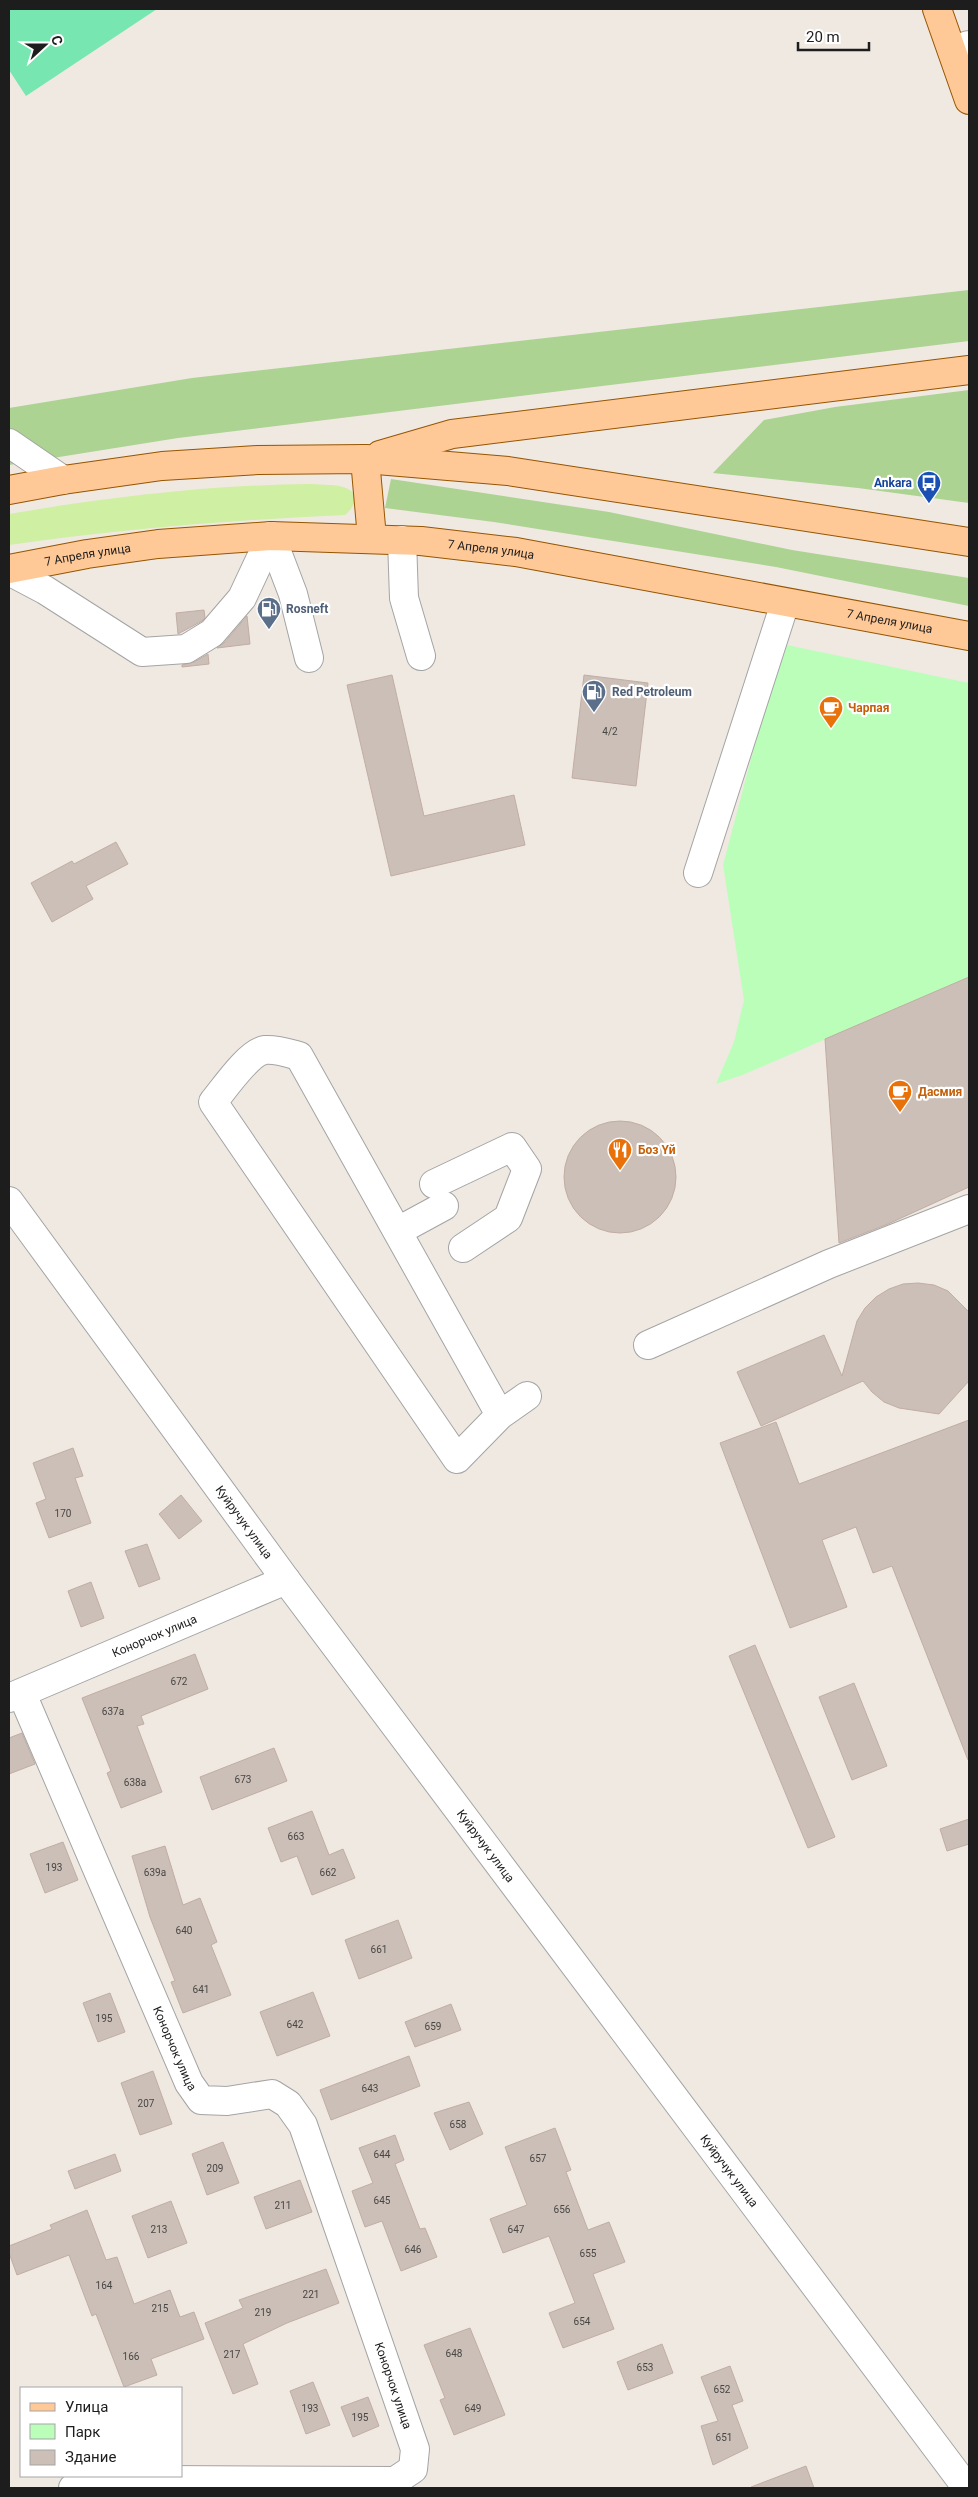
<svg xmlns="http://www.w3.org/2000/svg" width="978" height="2497" font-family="Roboto,sans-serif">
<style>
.grass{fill:#cfefa2}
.forest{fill:#acd392}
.park{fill:#bbfeba}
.pitch{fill:#78e6b0}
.building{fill:#cbbfb7;stroke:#c2ada3}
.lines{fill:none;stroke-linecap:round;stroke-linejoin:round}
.minor-casing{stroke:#a4a4a4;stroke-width:30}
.major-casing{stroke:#965500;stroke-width:30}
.minor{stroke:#fff;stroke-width:28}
.major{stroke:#ffc897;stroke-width:28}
.labels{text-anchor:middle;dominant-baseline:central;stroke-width:4.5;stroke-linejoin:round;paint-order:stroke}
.number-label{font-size:10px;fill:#484644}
.transit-label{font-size:12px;font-weight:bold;fill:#164399;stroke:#fff;text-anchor:end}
.street-label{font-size:12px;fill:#1d1d1d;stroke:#fff}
.service-label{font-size:12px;font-weight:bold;fill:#4e5e75;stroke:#fff;text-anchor:start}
.food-label{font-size:12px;font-weight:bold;fill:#c56008;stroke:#fff;text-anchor:start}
</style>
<rect width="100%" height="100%" fill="#efe9e2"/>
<path class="grass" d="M311,484C321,485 337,484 346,488C361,494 354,508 345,515C232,520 121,529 9,545V514C109,497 209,485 311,484Z"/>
<g class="forest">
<polygon points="969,290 969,341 178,438 9,465 9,408 192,378"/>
<polygon points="969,390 969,503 858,488 713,473 764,420 835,407"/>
<polygon points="391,479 609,512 792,550 969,578 969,606 776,567 494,522 385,508"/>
</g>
<polygon class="park" points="787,645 969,683 969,977 745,1074 716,1084 734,1042 744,1000 723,865 759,729"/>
<polygon class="pitch" points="9,9 157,9 26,96 9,70"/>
<g class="building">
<polygon points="204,610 205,618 202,621 178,634 176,613"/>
<polygon points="247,616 250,644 217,648 224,643"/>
<polygon points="208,654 209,664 182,667 182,665 194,662"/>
<polygon points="392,675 424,816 514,795 525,845 391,876 347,685"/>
<polygon points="584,675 648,683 636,786 572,778"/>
<polygon points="116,842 128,864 86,886 93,899 52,922 31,883 72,861 74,864"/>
<polygon points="969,977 969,1187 888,1224 839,1243 825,1039"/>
<circle cx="620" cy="1177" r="56"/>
<polygon points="918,1283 934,1285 948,1291 969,1312 969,1381 939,1414 899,1408 884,1402 872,1392 863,1381 761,1426 737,1372 824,1335 842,1376 857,1321 865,1308 876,1297 889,1289 903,1284"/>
<polygon points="969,1420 969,1760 968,1760 892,1566 873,1573 856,1527 822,1540 847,1607 790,1628 720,1443 776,1422 799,1484"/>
<polygon points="73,1448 83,1476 75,1478 91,1523 49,1538 36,1503 46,1499 33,1463"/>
<polygon points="181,1495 202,1521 179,1539 159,1514"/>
<polygon points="147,1544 160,1579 139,1587 125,1551"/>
<polygon points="91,1582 104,1618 81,1627 68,1591"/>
<polygon points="755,1645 835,1837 808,1848 729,1656"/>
<polygon points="195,1654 208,1689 141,1716 144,1724 137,1726 162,1792 121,1808 107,1773 111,1771 82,1698"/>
<polygon points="854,1683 887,1766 852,1780 819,1697"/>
<polygon points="22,1733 35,1764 9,1774 9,1738"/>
<polygon points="274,1748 287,1781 212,1810 200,1777"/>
<polygon points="312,1811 329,1855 343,1849 355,1878 312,1895 297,1856 281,1862 268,1828"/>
<polygon points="969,1819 969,1844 947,1851 940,1829"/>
<polygon points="63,1842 78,1880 45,1893 30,1854"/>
<polygon points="165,1846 183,1905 200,1898 217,1942 211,1945 231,1995 183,2013 171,1982 175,1981 150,1917 132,1856"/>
<polygon points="398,1920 412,1958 359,1979 345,1940"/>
<polygon points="313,1992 330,2036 277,2056 260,2012"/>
<polygon points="110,1993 125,2032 98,2042 83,2003"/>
<polygon points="451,2004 461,2030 415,2047 405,2022"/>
<polygon points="409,2056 420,2086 331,2120 320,2090"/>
<polygon points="153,2071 172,2124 140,2135 121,2083"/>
<polygon points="469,2102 483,2134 450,2150 434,2113"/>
<polygon points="555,2128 571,2170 566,2172 588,2230 609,2222 625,2262 593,2274 614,2329 563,2348 549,2313 575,2303 549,2236 503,2253 490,2219 527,2205 505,2147"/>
<polygon points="395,2135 404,2160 395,2164 420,2229 425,2228 437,2257 401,2271 382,2221 365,2227 352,2191 373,2183 359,2148"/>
<polygon points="223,2142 239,2183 207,2195 192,2154"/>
<polygon points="115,2154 121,2171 75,2189 68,2171"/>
<polygon points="300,2180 312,2212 266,2229 254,2197"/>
<polygon points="171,2201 187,2243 148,2258 132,2216"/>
<polygon points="87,2210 106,2260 117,2257 134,2304 170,2290 180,2317 194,2312 204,2339 151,2359 157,2375 124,2387 96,2314 92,2316 69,2255 17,2275 9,2253 9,2246 52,2229 50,2225"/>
<polygon points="326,2269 339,2303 287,2323 243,2344 258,2384 233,2394 205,2323 243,2308 239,2300"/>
<polygon points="470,2328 505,2415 454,2435 440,2400 445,2398 424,2345"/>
<polygon points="662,2344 673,2373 628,2390 617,2362"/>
<polygon points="730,2366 743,2401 732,2405 748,2448 713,2465 701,2426 718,2421 701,2377"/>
<polygon points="313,2382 330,2425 306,2434 290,2391"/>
<polygon points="368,2397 379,2426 353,2437 341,2407"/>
<polygon points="806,2466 814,2488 751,2488 751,2487"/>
</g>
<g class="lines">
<defs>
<g id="minor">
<polyline points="952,50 969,45"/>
<polyline points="9,443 63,480"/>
<polyline points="271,536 293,594 309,658"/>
<polyline points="402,540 404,598 421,656"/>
<polyline points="9,571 45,590 142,652 186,649 212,633 242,598 271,536"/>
<polyline points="698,873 785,603"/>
<polyline points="434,1184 512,1147 527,1169 508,1218 463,1248"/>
<path id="s1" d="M9,1201L286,1580L967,2488"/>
<polyline points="398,1231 444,1206"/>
<polyline points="648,1345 829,1264 969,1209"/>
<path d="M500,1415L299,1056C288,1053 276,1049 265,1050C249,1052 224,1089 213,1102L457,1459L500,1415L527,1396"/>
<path id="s2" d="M22,1694L189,2083L201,2100L227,2101L272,2094L288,2104L303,2125L415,2449L413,2469L395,2481L165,2480L73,2488"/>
<path id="s3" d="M9,1698L286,1580"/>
</g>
<g id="major">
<polyline points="937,9 969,100"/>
<polyline points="380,455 452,434 969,370"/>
<polyline points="365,459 372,538"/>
<polyline points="9,490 63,480 162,466 258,460 365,459 508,471 969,542"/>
<path id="s4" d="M9,569L87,554L158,544L271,536L421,541L516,552L969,636"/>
</g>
</defs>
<use href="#minor" class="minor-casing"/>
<use href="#major" class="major-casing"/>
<use href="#minor" class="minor"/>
<use href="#major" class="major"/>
</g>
<defs>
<symbol id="bus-pin" viewBox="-11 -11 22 30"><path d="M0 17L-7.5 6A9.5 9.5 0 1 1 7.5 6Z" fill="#1a4fb4" stroke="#fff"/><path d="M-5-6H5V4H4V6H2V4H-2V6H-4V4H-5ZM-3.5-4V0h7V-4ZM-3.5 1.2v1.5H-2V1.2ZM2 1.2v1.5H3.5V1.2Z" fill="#fff"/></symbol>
<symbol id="fuel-pin" viewBox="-11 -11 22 30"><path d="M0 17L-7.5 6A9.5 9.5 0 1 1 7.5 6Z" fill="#5c6f8a" stroke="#fff"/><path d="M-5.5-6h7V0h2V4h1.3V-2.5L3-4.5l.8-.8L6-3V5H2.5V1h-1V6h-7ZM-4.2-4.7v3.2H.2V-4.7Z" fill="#fff"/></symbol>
<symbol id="cafe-pin" viewBox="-11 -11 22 30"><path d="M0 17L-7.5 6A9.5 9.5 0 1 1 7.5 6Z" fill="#e8710a" stroke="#fff"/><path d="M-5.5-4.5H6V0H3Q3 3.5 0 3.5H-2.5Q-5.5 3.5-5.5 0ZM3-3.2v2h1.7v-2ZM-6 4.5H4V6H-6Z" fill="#fff"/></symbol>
<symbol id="restaurant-pin" viewBox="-11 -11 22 30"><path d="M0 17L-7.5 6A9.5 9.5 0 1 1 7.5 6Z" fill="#e8710a" stroke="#fff"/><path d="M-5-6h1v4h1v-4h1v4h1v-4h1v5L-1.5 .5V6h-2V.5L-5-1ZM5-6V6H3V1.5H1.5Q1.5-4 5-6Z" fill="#fff"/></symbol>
</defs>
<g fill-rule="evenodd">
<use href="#bus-pin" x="915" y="469" width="28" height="38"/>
<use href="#fuel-pin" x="255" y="595" width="28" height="38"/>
<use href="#fuel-pin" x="580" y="678" width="28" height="38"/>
<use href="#cafe-pin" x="817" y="694" width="28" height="38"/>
<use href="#cafe-pin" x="886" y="1078" width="28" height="38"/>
<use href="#restaurant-pin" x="606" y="1136" width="28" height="38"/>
</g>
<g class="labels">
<g class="number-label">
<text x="610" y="731">4/2</text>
<text x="63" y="1513">170</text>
<text x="179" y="1681">672</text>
<text x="113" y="1711">637а</text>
<text x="243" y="1779">673</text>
<text x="135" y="1782">638а</text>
<text x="296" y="1836">663</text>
<text x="54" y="1867">193</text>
<text x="155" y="1872">639а</text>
<text x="328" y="1872">662</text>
<text x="184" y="1930">640</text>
<text x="379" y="1949">661</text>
<text x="201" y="1989">641</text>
<text x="104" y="2018">195</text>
<text x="295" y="2024">642</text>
<text x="433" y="2026">659</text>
<text x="370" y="2088">643</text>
<text x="146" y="2103">207</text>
<text x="458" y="2124">658</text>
<text x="382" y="2154">644</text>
<text x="538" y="2158">657</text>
<text x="215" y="2168">209</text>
<text x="382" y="2200">645</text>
<text x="283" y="2205">211</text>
<text x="562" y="2209">656</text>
<text x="159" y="2229">213</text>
<text x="516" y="2229">647</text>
<text x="413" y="2249">646</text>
<text x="588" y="2253">655</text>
<text x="104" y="2285">164</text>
<text x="311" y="2294">221</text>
<text x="160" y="2308">215</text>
<text x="263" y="2312">219</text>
<text x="582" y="2321">654</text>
<text x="454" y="2353">648</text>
<text x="232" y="2354">217</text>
<text x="131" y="2356">166</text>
<text x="645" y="2367">653</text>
<text x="722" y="2389">652</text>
<text x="310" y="2408">193</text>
<text x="473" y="2408">649</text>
<text x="360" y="2417">195</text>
<text x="724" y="2437">651</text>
</g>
<g class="transit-label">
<text x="912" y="483">Ankara</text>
</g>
<g class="street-label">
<text stroke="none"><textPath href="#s4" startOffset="485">7 Апреля улица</textPath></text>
<text stroke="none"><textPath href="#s4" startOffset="80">7 Апреля улица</textPath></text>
<text stroke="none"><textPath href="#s4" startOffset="890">7 Апреля улица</textPath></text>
<text stroke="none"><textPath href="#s1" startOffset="398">Куйручук улица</textPath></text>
<text stroke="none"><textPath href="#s3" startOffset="158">Конорчок улица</textPath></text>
<text stroke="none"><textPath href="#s1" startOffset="802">Куйручук улица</textPath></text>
<text stroke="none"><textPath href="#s2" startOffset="386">Конорчок улица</textPath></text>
<text stroke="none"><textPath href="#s1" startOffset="1208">Куйручук улица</textPath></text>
<text stroke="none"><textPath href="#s2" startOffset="836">Конорчок улица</textPath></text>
</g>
<g class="service-label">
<text x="286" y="609">Rosneft</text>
<text x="612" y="692">Red Petroleum</text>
</g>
<g class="food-label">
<text x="848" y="708">Чарпая</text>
<text x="918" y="1092">Дасмия</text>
<text x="638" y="1150">Боз Үй</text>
</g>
</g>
<rect width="978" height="2497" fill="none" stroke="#1d1d1d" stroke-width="20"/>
<rect x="20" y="2387" width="162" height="90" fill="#ffffff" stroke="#a5a5a5"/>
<rect x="30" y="2403" width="25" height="8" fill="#ffc897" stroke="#a5a5a5"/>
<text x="65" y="2412" font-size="15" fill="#1d1d1d">Улица</text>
<rect x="30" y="2424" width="25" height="15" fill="#bbfeba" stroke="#a5a5a5"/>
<text x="65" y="2437" font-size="15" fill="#1d1d1d">Парк</text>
<rect x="30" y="2450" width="25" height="15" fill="#cbbfb7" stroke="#a5a5a5"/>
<text x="65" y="2462" font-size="15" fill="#1d1d1d">Здание</text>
<g transform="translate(45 45) rotate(69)" stroke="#ffffff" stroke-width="4" paint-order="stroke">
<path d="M0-4L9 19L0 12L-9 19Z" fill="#1d1d1d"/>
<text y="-8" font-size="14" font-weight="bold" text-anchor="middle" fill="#1d1d1d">С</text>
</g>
<path d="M798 42v8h71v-8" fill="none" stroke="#1d1d1d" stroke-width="2.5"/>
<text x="806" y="42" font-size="15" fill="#1d1d1d" stroke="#ffffff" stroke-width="4" paint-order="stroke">20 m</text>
</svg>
